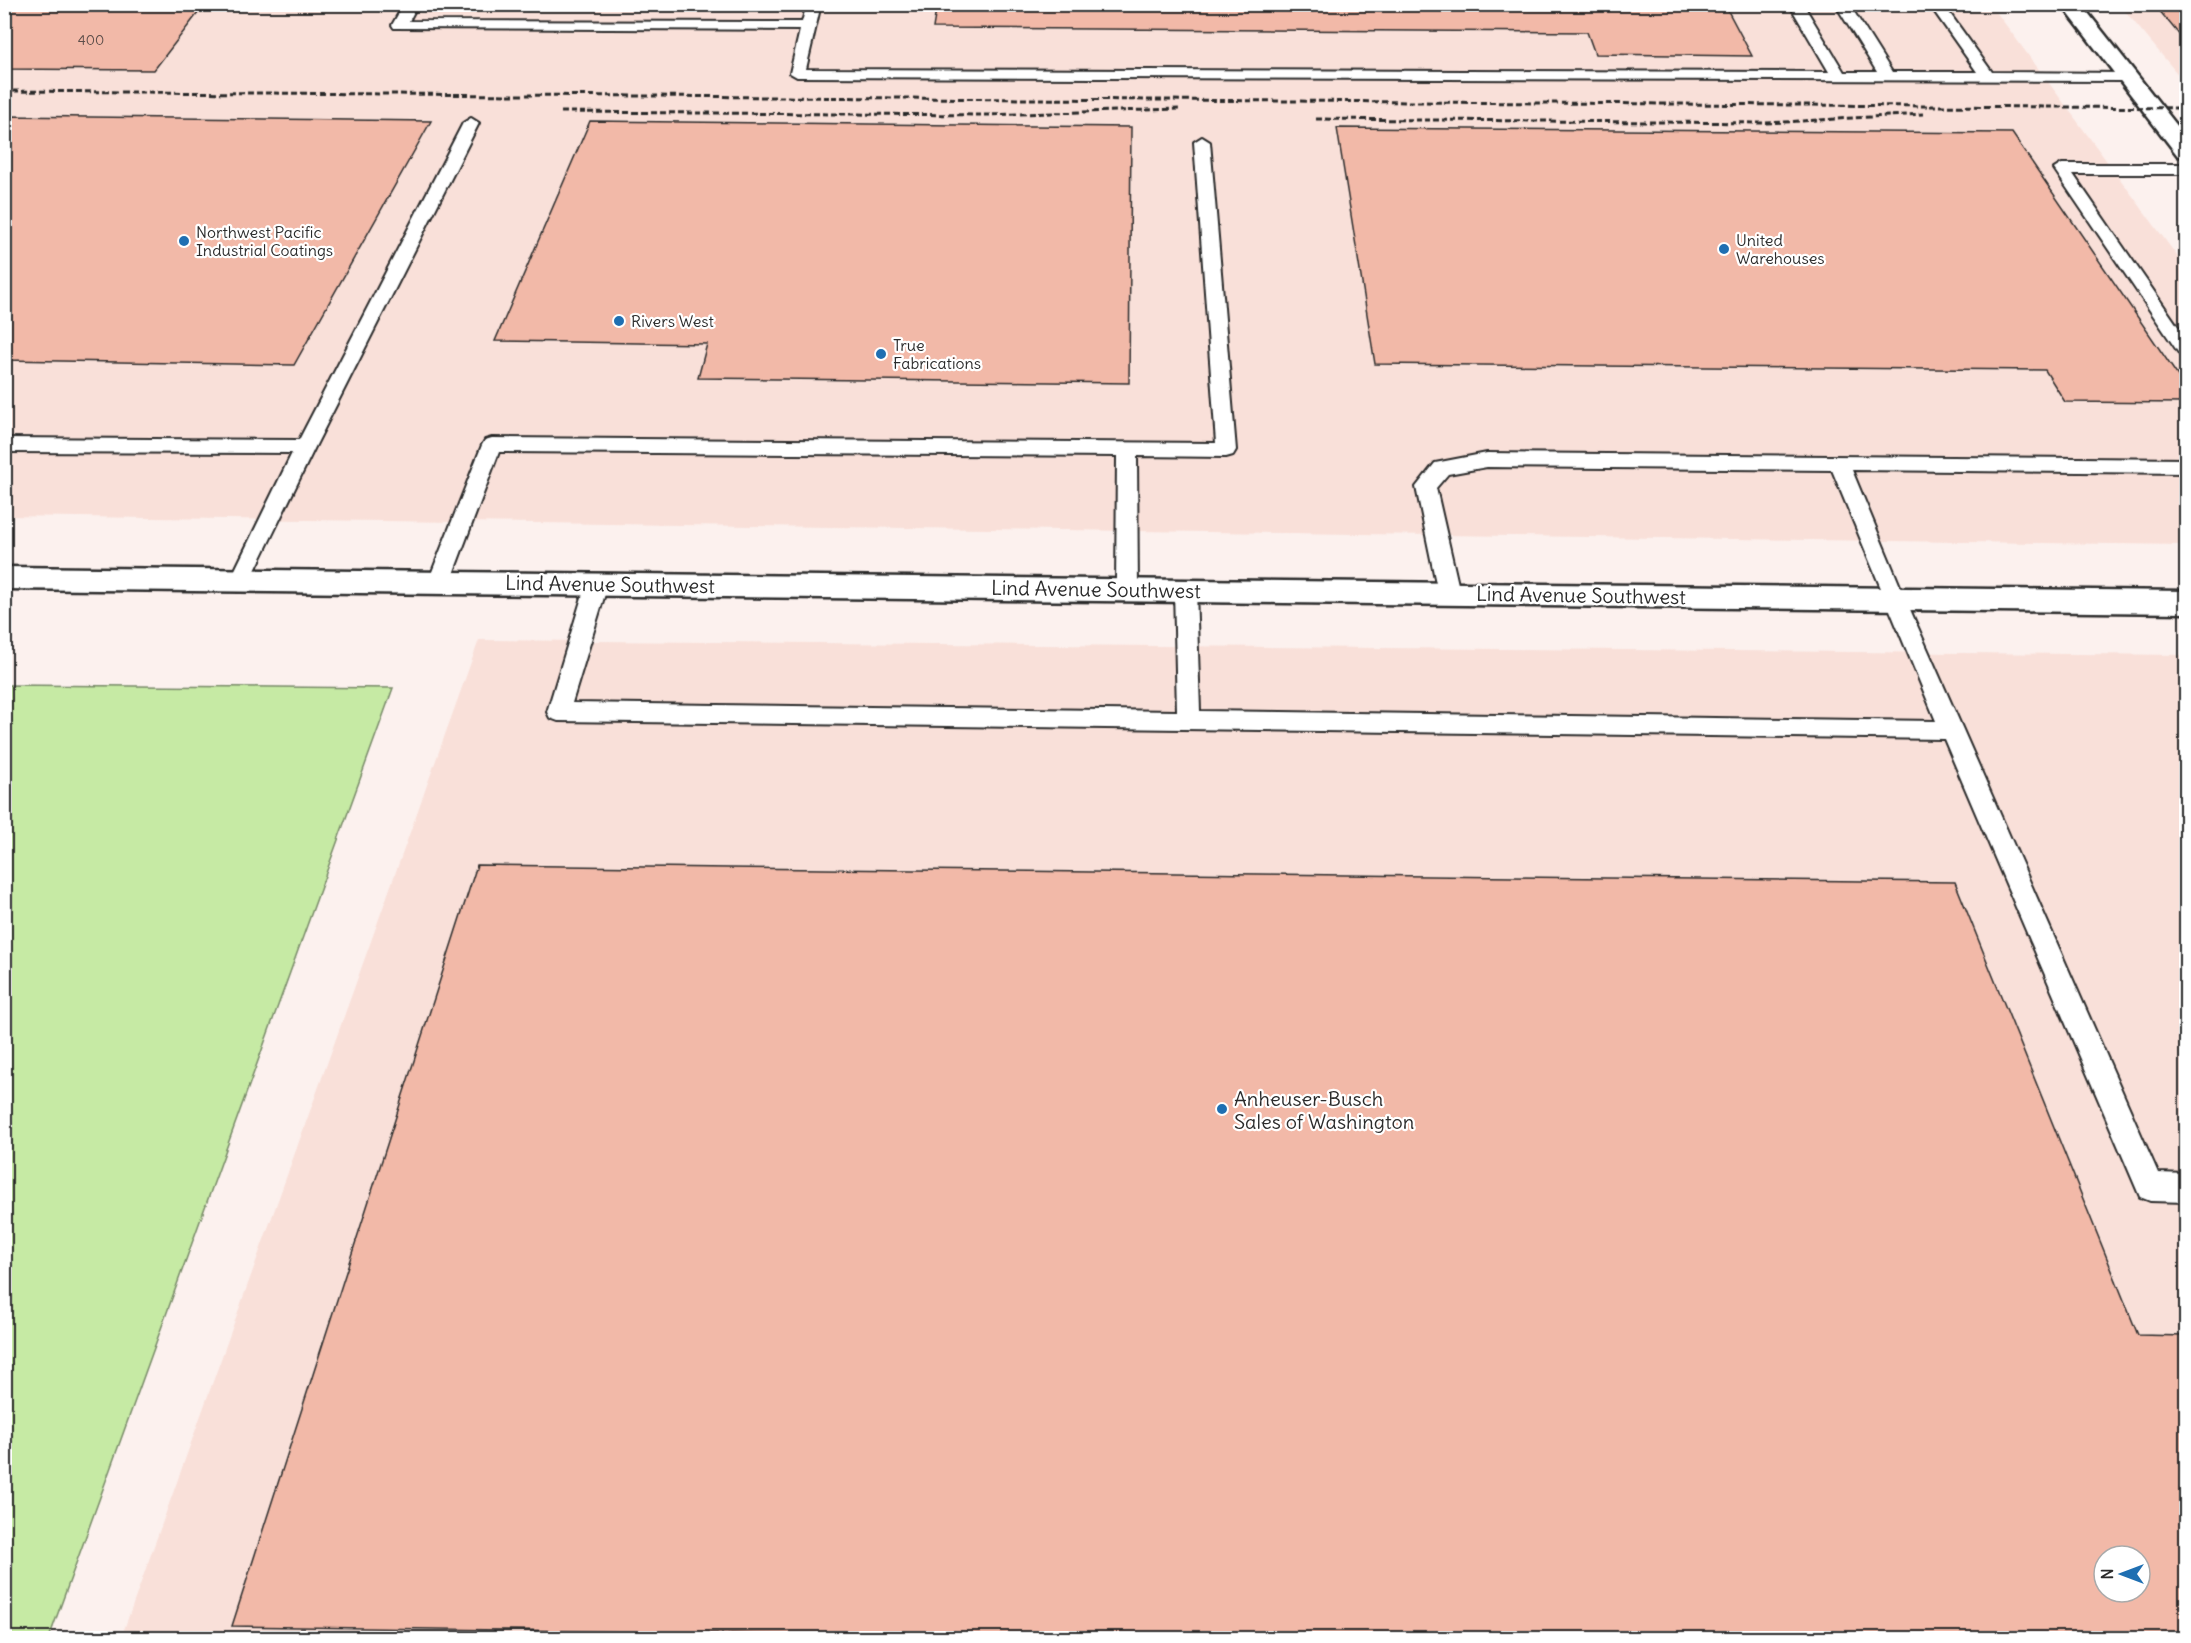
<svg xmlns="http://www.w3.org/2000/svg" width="2191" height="1643" font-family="Delius,sans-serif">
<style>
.built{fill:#f9e0d9;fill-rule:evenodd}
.green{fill:#c6eaa4;stroke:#788a68;stroke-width:1.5}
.building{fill:#f2b9a8;stroke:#2b2b2b;stroke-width:1.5;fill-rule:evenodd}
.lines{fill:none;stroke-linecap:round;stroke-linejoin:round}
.service-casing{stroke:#2b2b2b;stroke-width:4}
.tertiary-casing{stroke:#2b2b2b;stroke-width:5}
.secondary-casing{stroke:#2b2b2b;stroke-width:5}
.service{fill:#fff;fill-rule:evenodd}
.tertiary{fill:#fff;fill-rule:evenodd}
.secondary{fill:#fff;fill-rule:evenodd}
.rail{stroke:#2b2b2b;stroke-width:3;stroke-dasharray:6 3;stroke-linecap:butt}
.poi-dot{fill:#1f6fb2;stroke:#fff;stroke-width:2}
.labels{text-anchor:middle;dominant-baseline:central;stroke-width:4.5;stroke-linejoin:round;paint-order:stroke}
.far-number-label{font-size:14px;fill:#5d4e4a}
.far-poi-label{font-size:16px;fill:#2b2b2b;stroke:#fff;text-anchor:start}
.street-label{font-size:20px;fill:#2b2b2b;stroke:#fff}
.poi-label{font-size:20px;fill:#2b2b2b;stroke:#fff;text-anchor:start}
</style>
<rect width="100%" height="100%" fill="#fcf1ee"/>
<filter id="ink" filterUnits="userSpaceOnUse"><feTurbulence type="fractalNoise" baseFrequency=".0167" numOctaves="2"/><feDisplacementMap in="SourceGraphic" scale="12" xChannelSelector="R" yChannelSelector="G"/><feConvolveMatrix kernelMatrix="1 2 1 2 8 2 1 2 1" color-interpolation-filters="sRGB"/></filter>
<g filter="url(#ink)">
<g class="built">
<polygon points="5,5 1991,5 2186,268 2186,545 5,516"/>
<polygon points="2120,5 2186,5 2186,84"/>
<path d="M479,640L2186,655V1638H121ZM2104,1556H2140V1592H2104Z"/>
</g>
<polygon class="green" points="5,685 393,688 49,1638 4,1638"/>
<g class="building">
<polygon points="10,4 205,4 154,70 4,69 4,10"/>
<polygon points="937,4 1732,4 1734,9 1727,9 1752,56 1595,54 1587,32 933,28"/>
<polygon points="2154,4 2186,4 2186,43"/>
<polygon points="4,116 431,121 294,365 4,360"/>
<polygon points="590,121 1131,127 1129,383 698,378 707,344 495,341"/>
<polygon points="1337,128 2012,133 2186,388 2186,403 2065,402 2045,370 1375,364"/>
<path d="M477,865L1955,882L2138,1335L2186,1336V1638H1045L232,1626ZM2104,1556H2140V1592H2104Z"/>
</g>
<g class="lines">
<defs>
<g id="service">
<polygon points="404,4 418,4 409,21 802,22 807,4 821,4 806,69 1829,72 1789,4 1803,4 1844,72 1877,72 1835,4 1849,4 1892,72 1977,72 1929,4 1943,4 1992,72 2127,73 2134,77 2127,81 797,77 790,73 800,30 394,28 392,25"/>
<polygon points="471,118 479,123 315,447 248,585 241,588 234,585 230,580 292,453 4,452 4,438 299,440 463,123"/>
<polygon points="1202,137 1210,142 1236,450 1233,455 1226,457 1137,456 1138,590 1134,595 1127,598 1120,595 1116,590 1117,456 499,452 450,582 446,587 439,590 432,587 428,582 482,445 485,440 492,438 1216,443 1194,142"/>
<polygon points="2062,164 2186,164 2186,174 2073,174 2186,338 2186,357 2180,355 2054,169"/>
<polygon points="1487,453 2186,459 2186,473 1852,470 1905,598 2158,1173 2186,1174 2186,1202 2150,1201 2140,1197 1944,739 558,721 550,718 547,712 586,584 590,579 597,576 604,579 608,584 572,703 1177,711 1174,590 1178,585 1185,582 1192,585 1196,590 1200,711 1936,721 1832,470 1487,467 1448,474 1436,488 1460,593 1457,599 1449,601 1441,599 1438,593 1416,487 1435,463"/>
</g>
<polygon id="tertiary" points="2061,4 2081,4 2186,137 2186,157 2178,156"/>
<polygon id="secondary" points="4,567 2186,591 2186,613 4,589"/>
</defs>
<use href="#service" class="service-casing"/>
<use href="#tertiary" class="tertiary-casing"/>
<use href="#secondary" class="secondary-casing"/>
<use href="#service" class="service"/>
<use href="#tertiary" class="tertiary"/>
<use href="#secondary" class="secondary"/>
<g class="rail">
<polyline points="4,91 2186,108"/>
<polyline points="561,112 987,115 1179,109"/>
<polyline points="1316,119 1766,123 1923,114"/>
</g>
</g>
</g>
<g class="poi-dot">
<circle cx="184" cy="241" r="6"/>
<circle cx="1724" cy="249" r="6"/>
<circle cx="619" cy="321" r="6"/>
<circle cx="881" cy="354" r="6"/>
<circle cx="1222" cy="1109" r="6"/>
</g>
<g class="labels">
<g class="far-number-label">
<text x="91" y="40">400</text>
</g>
<g class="far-poi-label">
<text x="196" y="232">Northwest Pacific<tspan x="196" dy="18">Industrial Coatings</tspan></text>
<text x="1736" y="240">United<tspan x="1736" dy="18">Warehouses</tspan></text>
<text x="631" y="321">Rivers West</text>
<text x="893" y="345">True<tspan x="893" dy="18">Fabrications</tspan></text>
</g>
<g class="street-label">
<text transform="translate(610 584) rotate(1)">Lind Avenue Southwest</text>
<text transform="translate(1096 589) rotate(1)">Lind Avenue Southwest</text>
<text transform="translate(1581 595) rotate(1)">Lind Avenue Southwest</text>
</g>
<g class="poi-label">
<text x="1234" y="1098">Anheuser-Busch<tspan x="1234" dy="23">Sales of Washington</tspan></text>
</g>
</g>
<rect width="2191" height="1643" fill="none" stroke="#fff" stroke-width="24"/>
<rect x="12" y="12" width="2167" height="1619" fill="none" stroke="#2b2b2b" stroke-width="2" filter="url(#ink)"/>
<g transform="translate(2122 1574) rotate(270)"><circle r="28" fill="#ffffff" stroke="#aaaaaa" stroke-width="1.5"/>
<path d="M0-4.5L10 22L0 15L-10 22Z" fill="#1f6fb2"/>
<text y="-9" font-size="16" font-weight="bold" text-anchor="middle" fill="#2b2b2b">N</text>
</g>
</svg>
